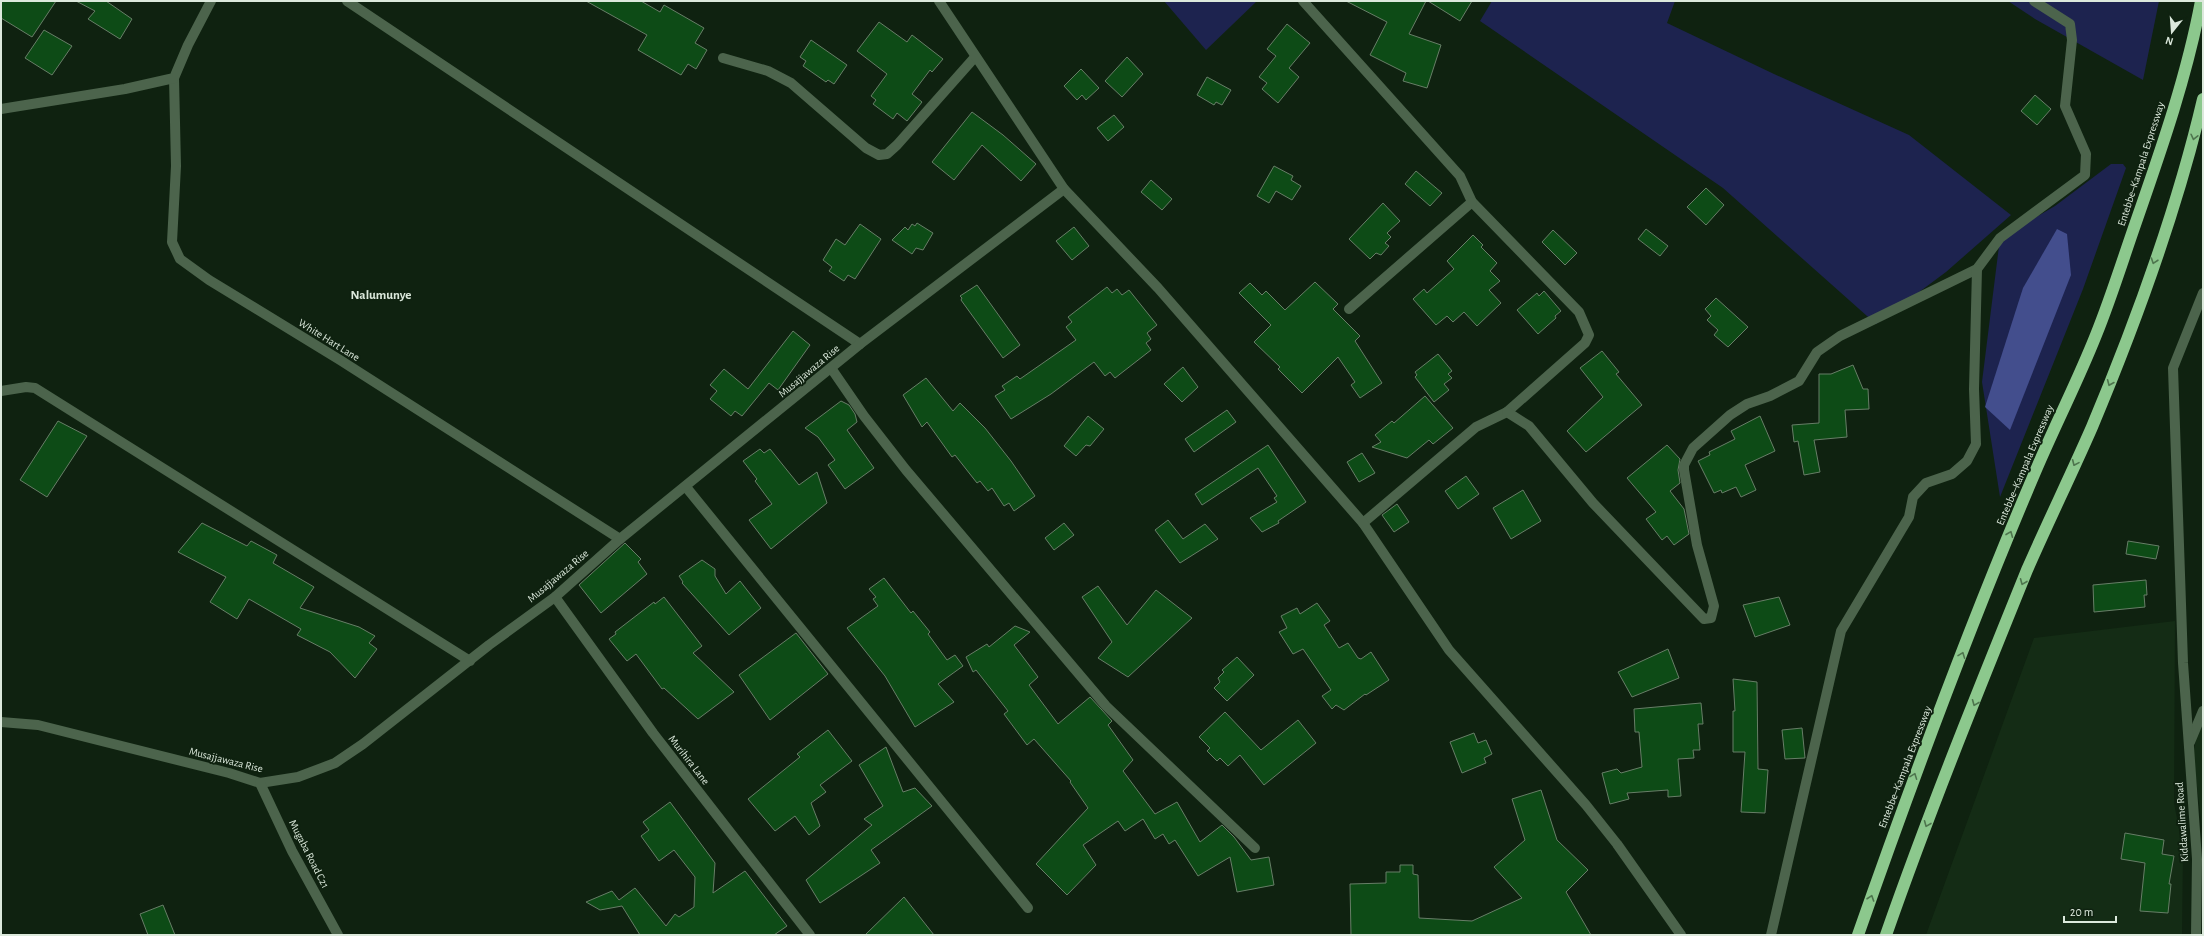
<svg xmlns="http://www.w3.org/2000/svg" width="2204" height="936" font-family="'Alegreya Sans',sans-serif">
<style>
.built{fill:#142c15}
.green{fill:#1d234f}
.forest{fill:#434e8d}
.building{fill:#0d4b16;stroke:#677e67}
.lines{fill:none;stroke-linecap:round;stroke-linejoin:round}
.minor{stroke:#4c644c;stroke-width:10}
.tertiary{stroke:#4c644c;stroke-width:10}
.motorway{stroke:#8cc88d;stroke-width:12}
.oneway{stroke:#4e754e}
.labels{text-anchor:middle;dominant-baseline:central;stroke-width:4;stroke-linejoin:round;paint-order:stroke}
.street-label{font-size:11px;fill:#dce9dc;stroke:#0f2210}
.quarter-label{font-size:13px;font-weight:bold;fill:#dce9dc;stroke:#0f2210}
</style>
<rect width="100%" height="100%" fill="#0f2210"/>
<g class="built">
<polygon points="2175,621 2174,803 2183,850 2182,935 1926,935 2034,638"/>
<polygon points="2203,706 2203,835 2193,754"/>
</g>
<g class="green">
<polygon points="1164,1 1257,1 1206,50"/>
<polygon points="1492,1 1675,1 1667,23 1774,74 1909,135 2011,215 1946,272 1876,324 1723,188 1480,21"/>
<polygon points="2008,1 2159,1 2143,80 2035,19"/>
<polygon points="2111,164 2123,164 2126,168 2083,289 2000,497 1982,382 2000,238 2055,206"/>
</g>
<polygon class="forest" points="2057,229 2067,234 2071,275 2010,430 1985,407 2023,288"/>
<g class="building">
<polygon points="1,1 56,1 32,37 1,18"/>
<polygon points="76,1 106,1 132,19 120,39 88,19 95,11"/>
<polygon points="586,1 641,1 660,12 664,5 704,28 695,43 707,50 696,69 688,64 681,75 638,50 647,35"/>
<polygon points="1346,1 1426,1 1409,34 1441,45 1427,88 1403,81 1406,73 1370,55 1387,22"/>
<polygon points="1428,1 1472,1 1460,21"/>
<polygon points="879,22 907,42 912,35 943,59 932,72 930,70 912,94 922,102 907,121 897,113 893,119 873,104 876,100 871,96 887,74 857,51"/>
<polygon points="1287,24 1310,43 1289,68 1299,77 1278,103 1262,89 1267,83 1259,77 1276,56 1267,49"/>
<polygon points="44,30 72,46 52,75 25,58"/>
<polygon points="811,40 847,65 834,84 828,80 826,82 803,66 806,61 800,57"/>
<polygon points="1127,57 1143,74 1122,97 1105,81"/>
<polygon points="1081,69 1099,88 1086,100 1082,95 1077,100 1064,86"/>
<polygon points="1207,77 1231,90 1222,105 1216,102 1214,105 1197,95"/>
<polygon points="2035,95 2051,109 2037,125 2021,111"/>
<polygon points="972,112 1003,135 1036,164 1021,181 982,145 954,180 932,162"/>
<polygon points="1114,115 1124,127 1108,141 1097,128"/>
<polygon points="1274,166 1293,176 1291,180 1301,186 1292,200 1276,191 1269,203 1257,196"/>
<polygon points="1416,171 1442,193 1430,206 1405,184"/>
<polygon points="1151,180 1172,199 1162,210 1141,192"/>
<polygon points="1706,188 1724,205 1706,225 1687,207"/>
<polygon points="1383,203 1400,221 1387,233 1391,237 1385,243 1389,246 1381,255 1376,253 1370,259 1349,239"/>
<polygon points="917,223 933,233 923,250 916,248 912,254 892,240 905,227 908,230 912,224 915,226"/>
<polygon points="860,224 881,239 855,279 848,275 844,281 829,271 832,267 823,260 836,239 845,245"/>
<polygon points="1074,227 1089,246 1072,260 1056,241"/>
<polygon points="1646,229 1668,246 1660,256 1638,239"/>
<polygon points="1553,230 1577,253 1565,265 1542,242"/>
<polygon points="1473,235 1483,245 1481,247 1497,263 1490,271 1500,281 1489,290 1501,303 1477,326 1464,312 1453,322 1447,316 1436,325 1413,299 1424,289 1427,293 1454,269 1447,261"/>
<polygon points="1315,282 1338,304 1333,309 1360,336 1355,341 1382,383 1360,398 1351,385 1355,382 1338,357 1302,393 1278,369 1280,367 1254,342 1271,325 1239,293 1250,283 1262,295 1266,291 1285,310"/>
<polygon points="977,285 1020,345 1003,358 961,300 962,298 960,296"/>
<polygon points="1107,287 1112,293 1117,289 1122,295 1129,290 1157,325 1147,333 1151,339 1146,343 1151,350 1115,378 1110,372 1105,376 1094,362 1051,394 1011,419 995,396 1005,390 1002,386 1017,376 1020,379 1076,340 1066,327 1072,322 1068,317"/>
<polygon points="1544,291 1561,311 1555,316 1556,318 1538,334 1517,310 1537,293 1539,296"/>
<polygon points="1716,298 1748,327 1728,347 1714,335 1718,330 1707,320 1711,316 1705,309"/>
<polygon points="793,331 810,345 778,390 769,383 742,416 735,411 731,416 710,399 717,391 710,385 724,369 748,389"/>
<polygon points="1602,351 1619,372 1616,374 1642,405 1586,452 1567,431 1603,397 1580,368"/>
<polygon points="1438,354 1452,371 1448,374 1452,378 1444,384 1449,390 1434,402 1415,377 1417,375 1415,372"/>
<polygon points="1853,365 1863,389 1868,389 1869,409 1845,410 1847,437 1814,440 1820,472 1804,475 1798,441 1794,442 1792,425 1819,423 1819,374 1831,374"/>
<polygon points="1183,367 1198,387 1182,402 1164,384"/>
<polygon points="926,378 953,411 960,403 985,428 1011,461 1035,496 1014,511 1009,503 1004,506 992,488 988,491 980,481 977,483 955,455 952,457 927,422 922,427 903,395"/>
<polygon points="1425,396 1453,428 1433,444 1429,440 1407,458 1372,447 1381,442 1375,435 1392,421 1394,423"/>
<polygon points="841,401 849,405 855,414 857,422 847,430 874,468 845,489 828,465 835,460 818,437 805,428"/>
<polygon points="1227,410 1236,422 1194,452 1185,439"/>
<polygon points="1088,416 1104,429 1090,446 1086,445 1076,456 1064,446"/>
<polygon points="1760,416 1775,451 1745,465 1756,490 1741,497 1736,487 1722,493 1721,490 1714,493 1698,461 1710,455 1709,452 1735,439 1731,431"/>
<polygon points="58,421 87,436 47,497 20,480"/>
<polygon points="1268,445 1306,502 1278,521 1279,523 1262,532 1250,518 1277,502 1274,498 1277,496 1258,468 1202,505 1195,494"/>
<polygon points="1667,445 1680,459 1678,470 1680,483 1670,491 1684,509 1689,534 1674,545 1667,536 1662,540 1646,519 1656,512 1627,478"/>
<polygon points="760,449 764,453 770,449 799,485 817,472 827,503 771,549 749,520 772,504 755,481 757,479 743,461"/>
<polygon points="1362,453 1375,473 1359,482 1347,462"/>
<polygon points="1466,476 1479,494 1458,509 1445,491"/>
<polygon points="1523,490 1541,521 1511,539 1493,508"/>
<polygon points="1397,504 1409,522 1394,532 1382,515"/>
<polygon points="1168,520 1183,539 1205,524 1218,539 1180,563 1155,530"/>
<polygon points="202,523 247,546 251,541 277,555 273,563 314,587 300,608 359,627 375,636 369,643 377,649 355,678 330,652 297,635 301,629 249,599 237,619 210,602 226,577 178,552"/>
<polygon points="1064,523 1074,535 1054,550 1045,538"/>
<polygon points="2128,541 2159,546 2156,559 2126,554"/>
<polygon points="625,543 641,559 638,562 647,574 601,613 579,585"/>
<polygon points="702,560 715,569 715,576 726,594 740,581 761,608 729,635 682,583 683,582 679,576"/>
<polygon points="884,578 911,613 913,611 930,632 928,634 947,660 955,655 963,666 938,684 954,702 915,727 885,676 847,628 878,606 873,599 876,597 869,589"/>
<polygon points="2146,580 2147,595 2144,595 2145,607 2094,612 2093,585"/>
<polygon points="1098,586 1127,625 1156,590 1192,618 1128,677 1098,658 1112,642 1082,597"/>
<polygon points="664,597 702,646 693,653 734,692 698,719 664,688 662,689 636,654 627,661 609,639 616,634 615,632 654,602 655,604"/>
<polygon points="1779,597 1790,625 1755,637 1743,605"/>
<polygon points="1317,603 1330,621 1324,625 1339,648 1348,643 1358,658 1361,659 1371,652 1389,680 1366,695 1365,694 1344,710 1336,705 1332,709 1322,696 1331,690 1303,649 1293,654 1279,632 1287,628 1281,616 1297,608 1300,614"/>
<polygon points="1015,626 1030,632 1014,645 1038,677 1029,685 1058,724 1090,697 1112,721 1108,725 1133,760 1123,771 1155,814 1177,802 1200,842 1222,825 1234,837 1251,860 1269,857 1274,885 1237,892 1230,857 1198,876 1175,840 1169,844 1163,834 1155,839 1143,819 1125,831 1118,821 1083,845 1096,865 1067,895 1036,864 1088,808 1070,782 1071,781 1034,739 1027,745 1004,714 1008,711 976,670 973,672 966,657 987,644 989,647"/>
<polygon points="796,633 828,674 770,720 739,675"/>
<polygon points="1668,649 1679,678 1632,697 1618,672"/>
<polygon points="1237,657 1254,675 1227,701 1214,688 1220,682 1218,678 1224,672 1222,670"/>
<polygon points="1733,679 1757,682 1758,769 1768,770 1765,813 1741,812 1745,752 1733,752 1733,711 1735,711"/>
<polygon points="1701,703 1703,724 1698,724 1700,750 1693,750 1694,758 1678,759 1681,796 1668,797 1668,790 1627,793 1629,799 1610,804 1602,773 1617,769 1621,773 1642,767 1639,732 1635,732 1634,709"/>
<polygon points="1225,712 1261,750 1298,720 1316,743 1264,785 1240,755 1228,766 1220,758 1217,761 1207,751 1210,748 1199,737"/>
<polygon points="1802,728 1805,758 1785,759 1782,730"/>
<polygon points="828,730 852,761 820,785 826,792 811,803 820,826 809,835 795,816 775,831 748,799 800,757 797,754"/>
<polygon points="1474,733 1478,743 1486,740 1492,754 1484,758 1486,763 1462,773 1450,742"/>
<polygon points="886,747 903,792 915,788 932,806 871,850 880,863 820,903 806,880 872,825 864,819 883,806 859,765"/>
<polygon points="1541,790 1557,840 1588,870 1566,892 1591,935 1351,935 1350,884 1386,883 1386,872 1400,872 1400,865 1413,865 1413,874 1418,875 1419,918 1472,921 1522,898 1494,867 1525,840 1512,799"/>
<polygon points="670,802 715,863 713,893 745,871 787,926 774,935 640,935 622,906 600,910 586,902 612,891 619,900 635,888 666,926 675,914 679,917 694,907 695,877 674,850 659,861 641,836 649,830 643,822"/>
<polygon points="2125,833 2164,840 2162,854 2174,856 2169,884 2171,884 2168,913 2140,911 2145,863 2121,859"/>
<polygon points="904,897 934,935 865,935"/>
<polygon points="163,905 175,935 148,935 140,914"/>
</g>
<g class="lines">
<g class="minor">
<polyline points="347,1 860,344"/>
<polyline points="1303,1 1460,176 1472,202 1579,312 1589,335 1585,343 1507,412 1476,427 1363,523"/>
<polyline points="723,58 768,71 791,83 866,148 879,155 887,154 897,145 975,57"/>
<polyline points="174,78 176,166 172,242 180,259 209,280 340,360 620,539"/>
<polyline points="1349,309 1472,202"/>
<polyline points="831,368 864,416 906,470 1106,706 1255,848"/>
<polyline points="1,391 26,387 35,388 470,661"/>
<polyline points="1507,412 1529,426 1593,503 1704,619 1711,618 1714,606 1697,545 1684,470 1684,465 1693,448 1730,415 1747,404 1770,396 1799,381 1817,352 1840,336 1977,269 2000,238 2085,175 2086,154 2065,106 2072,40 2070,24 2034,1"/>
<polyline points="686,487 1028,908"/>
<polyline points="555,597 653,733 810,935"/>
<polyline points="1,722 38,725 229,773 260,783 298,777 335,763 363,744 489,645 555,597 620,539 860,344 1064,189"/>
<polyline points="2190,742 2203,711"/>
<polyline points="260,783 292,851 338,935"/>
<polyline points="1771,935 1841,631 1909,517 1913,497 1926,483 1952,474 1967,461 1976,444 1974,389 1977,269"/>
<polyline points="2196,935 2197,859 2183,663 2173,368 2203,293"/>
</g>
<g class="tertiary">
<polyline points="939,1 1064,189 1158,288 1363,523 1449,650 1586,805 1617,844 1681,935"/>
<polyline points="1,109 125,89 174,78 188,45 211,1"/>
</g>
<g class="motorway">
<path d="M1858,935C1912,781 1969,627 2033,477C2053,429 2077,383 2096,335C2111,298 2123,259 2136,222C2161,150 2187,76 2201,1"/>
<path d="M1886,935C1929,812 1978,691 2027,570C2048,522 2071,475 2092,427C2136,322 2177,210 2203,99"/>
</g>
</g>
<defs><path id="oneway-chevron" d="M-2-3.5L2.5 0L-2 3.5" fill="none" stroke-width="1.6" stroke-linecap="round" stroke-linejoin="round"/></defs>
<g class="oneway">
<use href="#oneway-chevron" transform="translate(2194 137) rotate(103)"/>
<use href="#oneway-chevron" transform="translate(2154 261) rotate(109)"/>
<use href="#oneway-chevron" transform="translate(2110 383) rotate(113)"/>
<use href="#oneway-chevron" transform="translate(2075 463) rotate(114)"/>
<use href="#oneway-chevron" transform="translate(2010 534) rotate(-68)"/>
<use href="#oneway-chevron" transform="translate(2023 582) rotate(112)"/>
<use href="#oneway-chevron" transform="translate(1962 655) rotate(-69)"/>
<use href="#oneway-chevron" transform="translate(1975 703) rotate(112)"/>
<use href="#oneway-chevron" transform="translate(1914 776) rotate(-69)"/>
<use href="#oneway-chevron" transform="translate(1927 824) rotate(112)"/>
<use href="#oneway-chevron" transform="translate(1871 898) rotate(-71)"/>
</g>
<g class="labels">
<g class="street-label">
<text transform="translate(2141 164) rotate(-72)">Entebbe–Kampala Expressway</text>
<text transform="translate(329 340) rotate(32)">White Hart Lane</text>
<text transform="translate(809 371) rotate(-40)">Musajjawaza Rise</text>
<text transform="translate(2025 465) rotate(-67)">Entebbe–Kampala Expressway</text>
<text transform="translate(558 576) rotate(-40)">Musajjawaza Rise</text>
<text transform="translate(226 760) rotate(14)">Musajjawaza Rise</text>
<text transform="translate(689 760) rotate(52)">Murihira Lane</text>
<text transform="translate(1905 767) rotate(-69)">Entebbe–Kampala Expressway</text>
<text transform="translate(2182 822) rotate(-94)">Kiddawalime Road</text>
<text transform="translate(309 854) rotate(63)">Mugaba Road C21</text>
</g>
<g class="quarter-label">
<text x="381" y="295">Nalumunye</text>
</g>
</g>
<rect width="2204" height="936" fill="none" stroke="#dce9dc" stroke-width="4"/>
<g transform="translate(2172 32) rotate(197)" stroke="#0f2210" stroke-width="3" paint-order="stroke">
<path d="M0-3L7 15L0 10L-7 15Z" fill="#dce9dc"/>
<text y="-6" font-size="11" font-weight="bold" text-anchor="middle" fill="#dce9dc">N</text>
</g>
<path d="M2064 916v6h52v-6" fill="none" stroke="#dce9dc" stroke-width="2"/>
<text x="2070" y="916" font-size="12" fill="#dce9dc" stroke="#0f2210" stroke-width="3" paint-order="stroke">20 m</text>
</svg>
